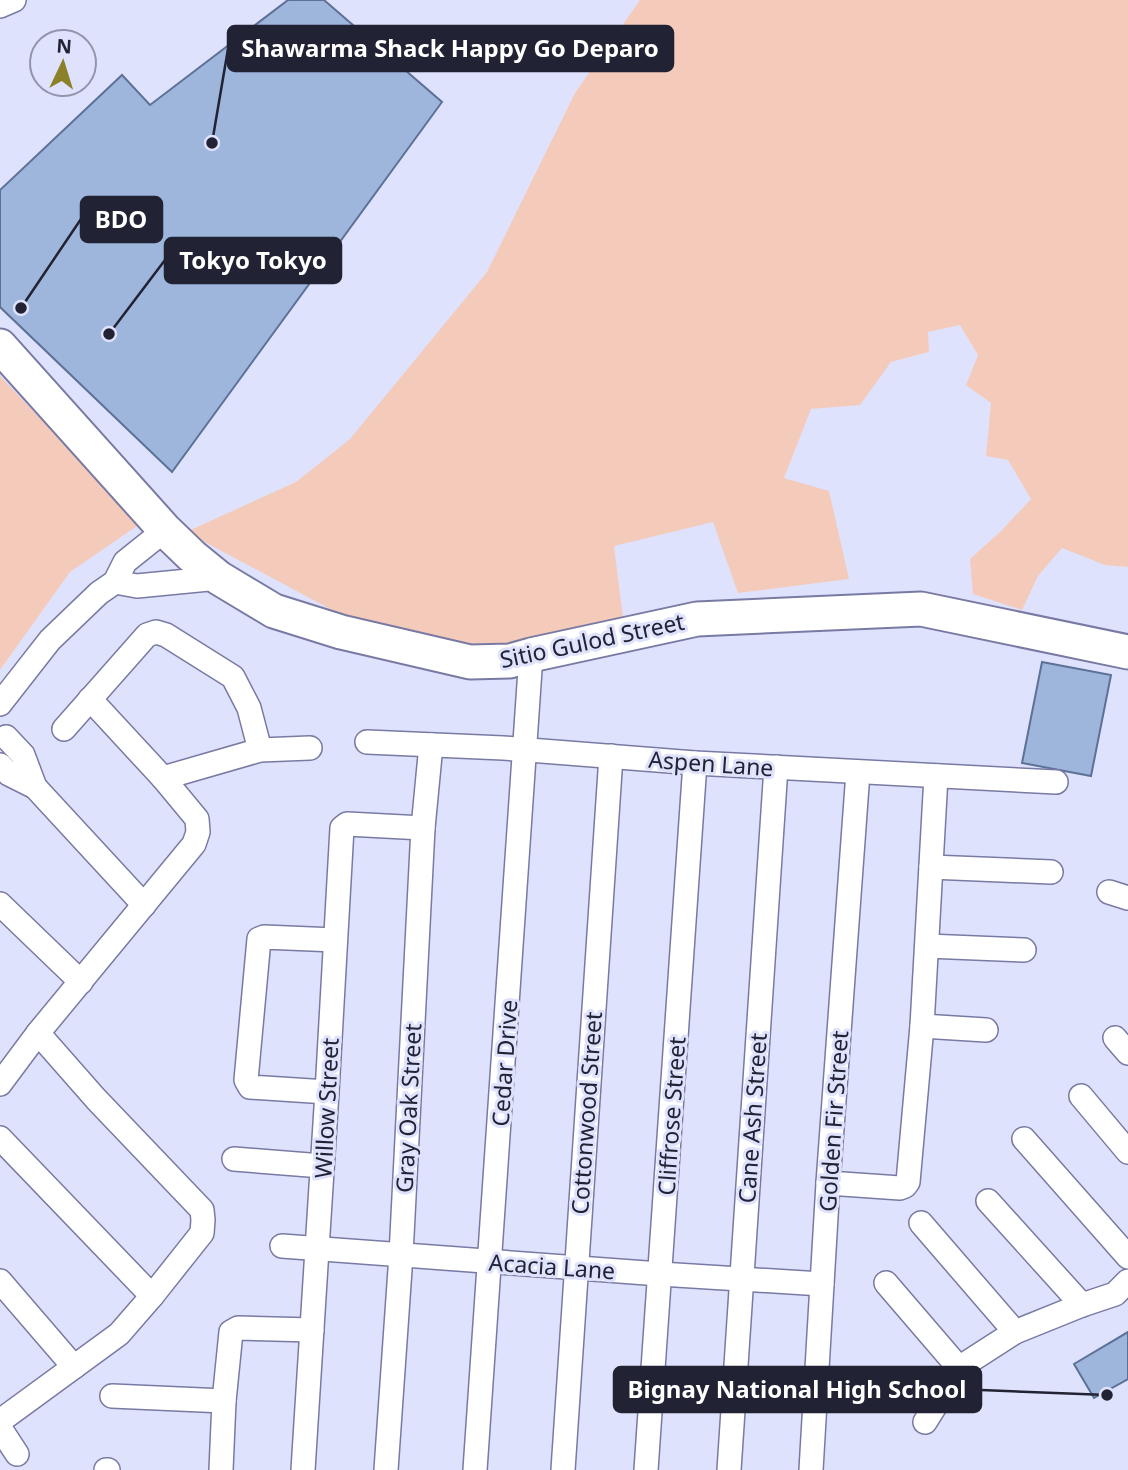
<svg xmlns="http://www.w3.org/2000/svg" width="1128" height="1470" viewBox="0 0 1128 1470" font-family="'Noto Sans',sans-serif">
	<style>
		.green { fill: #f4cbbb }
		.building { fill: #9eb5dc; stroke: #5d7196; stroke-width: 2 }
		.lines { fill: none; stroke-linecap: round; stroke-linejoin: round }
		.street-casing { stroke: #787aa3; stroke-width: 26 }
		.secondary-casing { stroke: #787aa3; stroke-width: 37 }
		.street { stroke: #fff; stroke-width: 23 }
		.secondary { stroke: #fff; stroke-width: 33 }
		.labels { text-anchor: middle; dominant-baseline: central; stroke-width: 6; stroke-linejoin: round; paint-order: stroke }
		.street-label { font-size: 23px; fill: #212233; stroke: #dfe2fd }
		.leader { fill: none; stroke: #212233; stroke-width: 2.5 }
		.callout-dot { fill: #212233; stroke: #dfe2fd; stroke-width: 2.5 }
		.callout { fill: #212233; stroke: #212233; stroke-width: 2.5 }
		.callout-label { font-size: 24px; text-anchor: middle; font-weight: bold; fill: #fff }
	</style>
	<rect width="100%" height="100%" fill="#dfe2fd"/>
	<g class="green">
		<polygon points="640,0 1128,0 1128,567 1105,565 1062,548 1038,576 1022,610 973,594 970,559 1001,531 1031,499 1008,460 986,456 991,403 966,385 978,355 960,325 928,332 929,352 891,362 860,405 811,409 784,478 829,491 849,579 738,593 713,522 614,546 623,617 474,653 345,617 186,532 296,482 350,439 487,272 575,93"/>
		<polygon points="0,376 140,524 70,572 0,670"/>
	</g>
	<g class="building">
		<polygon points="288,0 324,0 442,102 172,472 0,307 0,190 122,75 150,105"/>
		<polygon points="1042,662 1111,675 1091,776 1022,763"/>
		<polygon points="1128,1332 1128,1379 1094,1398 1074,1364"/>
	</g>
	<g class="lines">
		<g class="street-casing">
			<g id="street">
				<polyline points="0,6 14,0"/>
				<polyline points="115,582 137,586 219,578"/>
				<polyline points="0,704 50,640 99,593 115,582 125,562 165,530"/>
				<polyline points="64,729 147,635 156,632 166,635 233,677 249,708 260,750"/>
				<polyline points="367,742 503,748 695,763 1056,782"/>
				<polyline points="0,765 9,774 35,787 23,755 6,737"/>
				<polyline points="163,778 260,750 310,748"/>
				<polyline points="35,787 144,905"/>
				<polyline points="931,867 1051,872"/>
				<polyline points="1109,892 1128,898"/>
				<polyline points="0,904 81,982"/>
				<polyline points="927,946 1024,950"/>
				<polyline points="922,1026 986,1030"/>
				<polyline points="1115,1038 1128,1053"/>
				<polyline points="0,1084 38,1033 194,844 198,832 197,819 163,778 90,699"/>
				<polyline points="327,1092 250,1087 246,1080 259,939 264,937 335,940"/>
				<polyline points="1081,1096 1128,1152"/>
				<polyline points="0,1138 152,1296"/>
				<polyline points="1024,1139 1128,1257"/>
				<polyline points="234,1159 322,1166"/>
				<polyline points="828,1183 900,1188 905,1186 908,1182 922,1026 936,776"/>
				<polyline points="988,1201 1082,1305"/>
				<polyline points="921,1223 1015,1332"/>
				<polyline points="282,1246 660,1274 822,1284"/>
				<polyline points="0,1281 74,1367"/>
				<polyline points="886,1283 959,1368"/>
				<polyline points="112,1396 224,1401"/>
				<polyline points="0,1421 119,1334 152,1296 202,1233 203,1220 202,1210 96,1099 38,1033"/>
				<polyline points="925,1422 959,1368 1015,1332 1082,1305 1115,1294 1128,1281"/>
				<polyline points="0,1428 17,1454"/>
				<polyline points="106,1470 108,1470"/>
				<polyline points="221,1470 224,1401 231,1332 238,1328 312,1330"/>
				<polyline points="303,1470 327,1092 342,828 347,824 423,828"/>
				<polyline points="386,1470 401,1255 423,828 431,745"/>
				<polyline points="475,1470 531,655"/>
				<polyline points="563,1470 611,756"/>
				<polyline points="646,1470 695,763"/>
				<polyline points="729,1470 776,767"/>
				<polyline points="811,1470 828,1183 858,772"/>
			</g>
		</g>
		<g class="secondary-casing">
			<polyline id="secondary" points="0,346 165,530 192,556 219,578 274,611 341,632 470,662 510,661 531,655 697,619 921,609 1128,652"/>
		</g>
		<use href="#street" class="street"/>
		<use href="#secondary" class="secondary"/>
	</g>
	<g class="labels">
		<g class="street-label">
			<text transform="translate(592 640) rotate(-12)">Sitio Gulod Street</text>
			<text transform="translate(711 763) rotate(4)">Aspen Lane</text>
			<text transform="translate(504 1063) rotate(-86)">Cedar Drive</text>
			<text transform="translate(326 1108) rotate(-87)">Willow Street</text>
			<text transform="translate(408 1108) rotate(-87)">Gray Oak Street</text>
			<text transform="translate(586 1113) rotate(-86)">Cottonwood Street</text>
			<text transform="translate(671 1116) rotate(-86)">Cliffrose Street</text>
			<text transform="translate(752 1118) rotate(-86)">Cane Ash Street</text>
			<text transform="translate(833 1121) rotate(-86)">Golden Fir Street</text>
			<text transform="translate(552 1266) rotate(4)">Acacia Lane</text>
		</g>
	</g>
	<path class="leader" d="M212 143L228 49M21 308L81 219M109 334L165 260M1107 1395L981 1390"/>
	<g class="callout-dot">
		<circle cx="212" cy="143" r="7"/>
		<circle cx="21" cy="308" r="7"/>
		<circle cx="109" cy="334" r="7"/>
		<circle cx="1107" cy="1395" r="7"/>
	</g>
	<g class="callout">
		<rect x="228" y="26" width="445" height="45" rx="7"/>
		<rect x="81" y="197" width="81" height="45" rx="7"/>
		<rect x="165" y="238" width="176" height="45" rx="7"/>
		<rect x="614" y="1367" width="367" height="45" rx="7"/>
	</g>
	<g class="callout-label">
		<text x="450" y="57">Shawarma Shack Happy Go Deparo</text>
		<text x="121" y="228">BDO</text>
		<text x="253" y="269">Tokyo Tokyo</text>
		<text x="797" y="1398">Bignay National High School</text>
	</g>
	<g transform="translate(63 63) rotate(4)"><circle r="33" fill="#dfe2fd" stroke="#9395ac" stroke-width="2"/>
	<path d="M0-5L12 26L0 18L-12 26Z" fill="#8c8028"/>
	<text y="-10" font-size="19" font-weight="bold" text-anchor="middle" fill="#212233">N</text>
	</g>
</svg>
